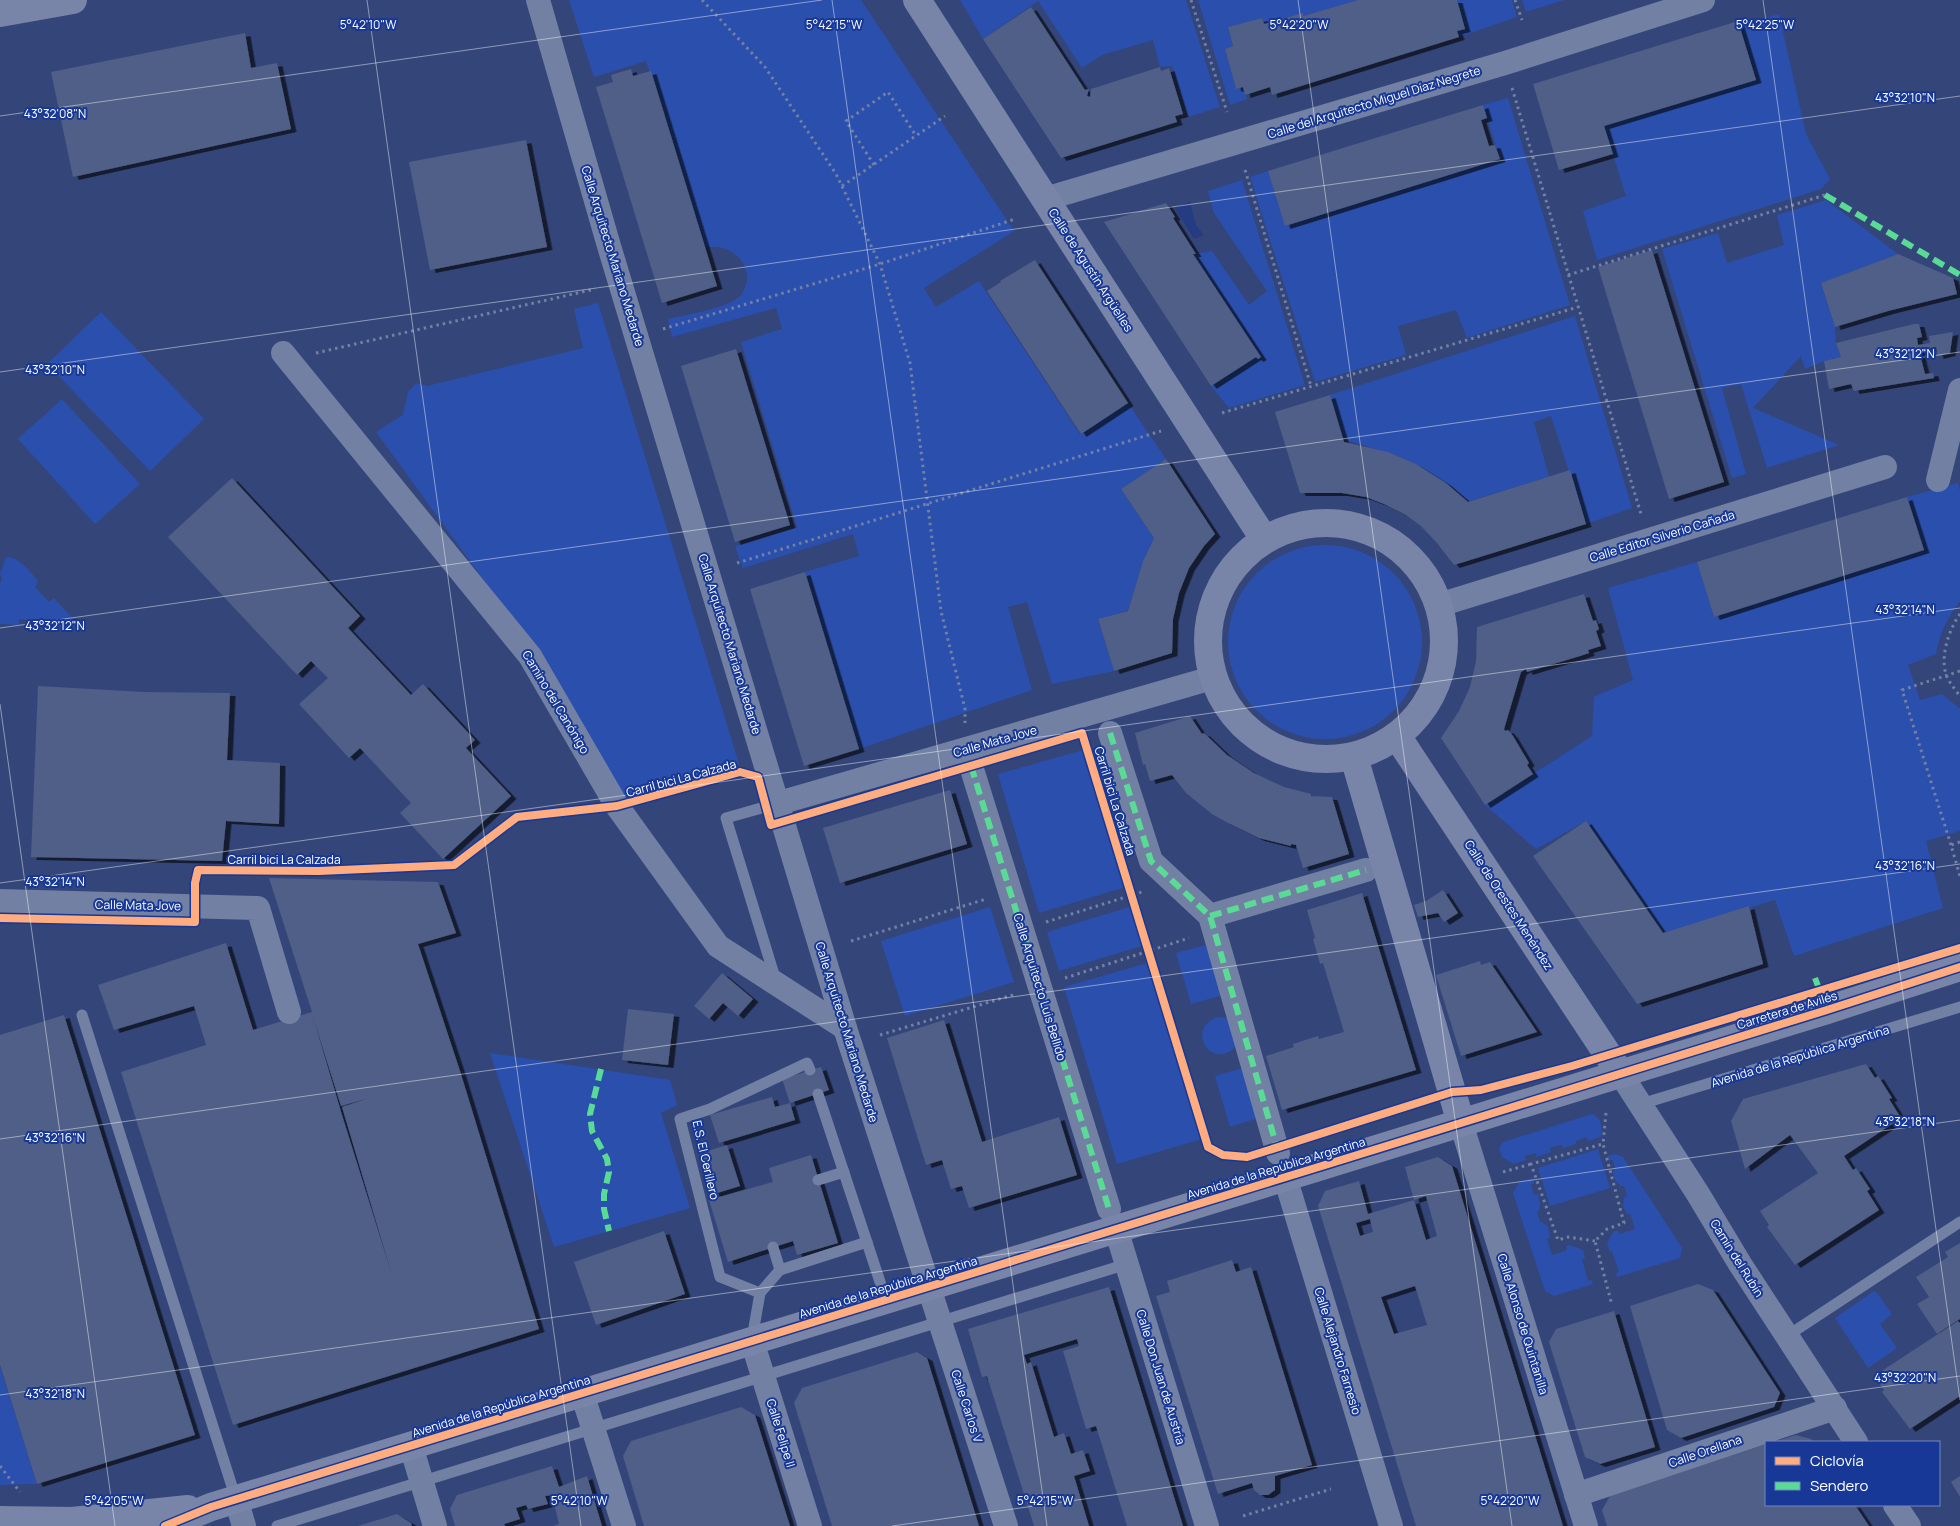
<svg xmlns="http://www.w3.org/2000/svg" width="1960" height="1526" viewBox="0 0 1960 1526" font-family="Manrope,sans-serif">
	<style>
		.green { fill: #2b4fad }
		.water { fill: #253c82 }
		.building { fill: #4f5e87; fill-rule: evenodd; filter: url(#shadow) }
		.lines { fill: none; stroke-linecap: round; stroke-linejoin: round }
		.path { stroke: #7280a4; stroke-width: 3; stroke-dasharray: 2.5 4; stroke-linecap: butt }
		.lane { stroke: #7280a4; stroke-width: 11 }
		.street { stroke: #7280a4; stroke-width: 24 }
		.secondary { stroke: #7885a8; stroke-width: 28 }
		.quiet { stroke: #5adb95; stroke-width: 6; stroke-dasharray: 12 6; stroke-linecap: butt }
		.cycleway-casing { stroke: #173896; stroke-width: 11 }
		.cycleway { stroke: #ffac80; stroke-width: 8 }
		.ticks { fill: none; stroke: #fff; stroke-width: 1; stroke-opacity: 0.45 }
		.labels { text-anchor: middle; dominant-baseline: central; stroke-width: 4; stroke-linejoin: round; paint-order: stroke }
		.street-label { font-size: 12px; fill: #fff; stroke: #173896 }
		.ticks-label { font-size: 12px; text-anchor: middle; fill: #fff; stroke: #173896; stroke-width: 4; stroke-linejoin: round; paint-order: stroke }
	</style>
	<defs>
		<filter id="shadow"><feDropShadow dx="5.5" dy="3" stdDeviation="0" flood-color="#0009"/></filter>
	</defs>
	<rect width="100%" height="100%" fill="#344679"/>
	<g class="green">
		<path d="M569,0h292l153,231 -90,57 12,19 43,-26 101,153 48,-31 38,56 -45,30 33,49 -11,23 -15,49 -30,10 16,51 -62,13 -25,-82 -19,5 24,83 -173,59 -54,-177 54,-16 -6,-22 -110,34 -8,-22 62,-19 -56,-185 41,-13 -6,-21 -104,29 -4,-18c17,-4 62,-11 73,-24 19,-25 -10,-55 -36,-47l-59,-187 -52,16z"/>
		<polygon points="960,0 1186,0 1220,107 1188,117 1172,66 1160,67 1153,40 1102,55 1082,68 1038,1 983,39"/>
		<polygon points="1198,0 1358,0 1303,16 1302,13 1264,24 1262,18 1228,27 1233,46 1225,49 1236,89 1243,87 1247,99 1230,105"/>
		<polygon points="1457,0 1512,0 1517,17 1459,37 1457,31 1465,28"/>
		<polygon points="1522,0 1564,0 1526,12"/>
		<polygon points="1779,14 1806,134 1830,179 1821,189 1597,260 1583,211 1626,196 1604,126 1756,80 1740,26"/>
		<polygon points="1508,98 1570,305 1467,338 1456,310 1398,326 1406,355 1315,382 1250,177 1268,171 1286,226 1500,159 1483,105"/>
		<polygon points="1242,180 1305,385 1229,408 1211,386 1259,354 1193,254 1212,251 1249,305 1267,291 1214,213 1208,191"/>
		<polygon points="1826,200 1898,254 1821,283 1835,327 1836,343 1841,357 1824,361 1805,369 1801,356 1753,408 1839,445 1767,468 1741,384 1722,388 1746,474 1732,478 1662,249 1718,233 1727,263 1784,245 1777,215"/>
		<polygon points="598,303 739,764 618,797 539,656 376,432 403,415 408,392 416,383 427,386 583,348 574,309"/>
		<polygon points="101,312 204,419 150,471 47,364"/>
		<polygon points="1575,316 1632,508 1586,524 1551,416 1534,422 1549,477 1469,501 1433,474 1398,456 1343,439 1330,395"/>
		<polygon points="62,399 140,484 95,524 18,439"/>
		<path d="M1958,483l2,8v110c-12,16 -21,33 -24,53l-28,11 12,35 22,-6 18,15v122l-34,10 17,67 -149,48 -19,-56 -112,33 -77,-112 -50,28 -51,-44 107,-69 2,-39 39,-17 -25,-92 89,-26 17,55 210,-67 -17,-53z"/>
		<circle cx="1325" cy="642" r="97"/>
		<path d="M6,557c14,0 23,14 32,24l-3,6 14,15 5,-4 22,24 -2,5 -36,-2v-4l-19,-2v6l-19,-1v-40l2,-5 -2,-5z"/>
		<polygon points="1087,749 1129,886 1039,913 998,774"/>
		<polygon points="1136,905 1148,944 1059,971 1047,932"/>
		<polygon points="990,907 1014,982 905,1016 881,941"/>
		<polygon points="1209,944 1223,995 1191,1004 1176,953"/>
		<polygon points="1151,962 1205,1138 1117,1164 1064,987"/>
		<path d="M1217,1017l12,1 8,27c-24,28 -53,-15 -20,-28z"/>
		<polygon points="490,1053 670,1080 677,1105 661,1113 690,1208 554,1247"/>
		<polygon points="1246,1067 1261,1117 1230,1127 1215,1076"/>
		<path d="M1592,1114c10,4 10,13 9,23l-13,4 -2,-4 -10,4v3l-13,4 -2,-3 -11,3 1,4 -14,5 -2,-4 -10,3 1,4 -13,4 -11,-7 -3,-9 4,-6z"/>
		<polygon points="1598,1149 1610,1188 1550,1206 1538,1168"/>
		<polygon points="1615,1154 1623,1157 1682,1248 1680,1258 1617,1277 1616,1273 1619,1272 1612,1251 1610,1252 1607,1243 1614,1231 1618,1231 1619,1234 1635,1229 1630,1214 1627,1214 1623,1206 1624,1198 1627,1195 1624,1186 1621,1186 1616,1182 1612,1171 1615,1170 1613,1160 1609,1160 1607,1156"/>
		<polygon points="1533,1178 1534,1183 1531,1185 1534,1195 1538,1194 1540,1204 1539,1211 1537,1212 1540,1222 1542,1222 1548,1227 1550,1238 1547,1239 1552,1255 1567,1250 1566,1246 1570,1245 1583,1250 1585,1258 1582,1259 1588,1281 1592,1280 1593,1284 1554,1296 1545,1291 1513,1193 1519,1182"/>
		<polygon points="1874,1291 1877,1293 1892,1314 1880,1324 1897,1348 1868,1368 1835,1318"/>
		<polygon points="0,1367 37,1484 0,1485"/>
	</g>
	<polygon class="water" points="1190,202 1196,225 1204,235 1194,239 1174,207"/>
	<g class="building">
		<polygon points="1358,0 1457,0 1465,29 1457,31 1459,37 1272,95 1270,87 1245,95 1243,87 1236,89 1225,49 1233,46 1228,27 1262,18 1264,24 1303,13 1303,16"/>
		<polygon points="1031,7 1085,90 1089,89 1087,96 1090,97 1091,89 1160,67 1161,71 1169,68 1183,114 1175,116 1177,122 1061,158 983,39"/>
		<polygon points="1738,21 1756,80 1604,126 1613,154 1559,170 1533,84"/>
		<polygon points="245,33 251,68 277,63 291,129 73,177 51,72"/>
		<polygon points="631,69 633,76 651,71 717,286 662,303 596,87 613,82 611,75"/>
		<polygon points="1483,105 1487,118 1481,120 1489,146 1495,145 1500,159 1285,226 1268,171"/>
		<polygon points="526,140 547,247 430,270 409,162"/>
		<polygon points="1166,203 1175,217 1173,218 1196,254 1193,254 1261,357 1258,359 1256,357 1211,386 1104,222"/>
		<polygon points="1652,250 1724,482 1669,499 1598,267"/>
		<polygon points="1898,254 1953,278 1957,294 1888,311 1835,327 1821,283"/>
		<polygon points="1035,260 1128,403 1081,434 987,291 1001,282 1000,281"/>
		<polygon points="1914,324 1919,324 1922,337 1917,338 1918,345 1930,343 1929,336 1953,332 1950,353 1938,356 1936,347 1919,351 1925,374 1933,373 1934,378 1854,391 1851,384 1829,389 1824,361 1841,357 1836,343"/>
		<polygon points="736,349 790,525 735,542 681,366"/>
		<polygon points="1330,395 1344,442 1388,452 1416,464 1446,483 1468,502 1570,470 1586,524 1454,565 1437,543 1421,526 1406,515 1384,504 1366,497 1342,493 1300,493 1275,412"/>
		<polygon points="1166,459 1215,534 1204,546 1189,568 1179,593 1173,619 1172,653 1114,671 1098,619 1128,611 1143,561 1154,538 1121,489"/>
		<polygon points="232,478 360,616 348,628 411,695 423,684 475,740 466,748 511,796 443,859 400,813 411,803 360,748 349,758 299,704 328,678 311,661 297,675 168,537"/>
		<polygon points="1907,497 1924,550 1714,617 1697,562"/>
		<polygon points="805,572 859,749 804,766 750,589"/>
		<polygon points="1584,594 1593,621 1596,620 1599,629 1596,631 1601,646 1588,650 1589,653 1580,656 1527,672 1526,669 1521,672 1504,729 1505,731 1508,730 1513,736 1529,763 1527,765 1533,774 1485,805 1441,738 1459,711 1470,687 1476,661 1477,627"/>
		<polygon points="38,686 144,692 230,693 227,760 280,763 279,824 226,821 222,861 31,857"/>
		<polygon points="1190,716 1202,734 1204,733 1227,755 1254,773 1284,787 1311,794 1311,796 1332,797 1349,854 1303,868 1296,845 1291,844 1291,846 1259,838 1226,822 1212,814 1186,793 1172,775 1150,781 1145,764 1143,765 1135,733"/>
		<polygon points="950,790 967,844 840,883 823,828"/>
		<polygon points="1586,821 1663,933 1749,906 1763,964 1637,1004 1533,856"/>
		<path d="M269,878l169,4 18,51 -38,11 42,127 79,258 -306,96 -112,-353 85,-27 -12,-39 -80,24 -16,-45 128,-42 27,87 59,-18zM313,1017l28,89 25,-7 -24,8 50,168 -50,-160z"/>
		<polygon points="1443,890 1458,913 1444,922 1438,913 1418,917 1414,905 1426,901"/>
		<polygon points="1362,893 1416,1070 1282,1110 1266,1056 1294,1047 1293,1044 1318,1036 1319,1039 1344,1032 1323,963 1320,964 1313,939 1315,938 1307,910"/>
		<polygon points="1480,961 1481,965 1490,962 1537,1032 1461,1056 1436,975"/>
		<polygon points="722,973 753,999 738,1016 723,1003 709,1019 694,1006"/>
		<polygon points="628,1009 674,1014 668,1065 622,1060"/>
		<polygon points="64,1015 195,1435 37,1484 0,1365 0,1035"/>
		<polygon points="944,1020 982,1142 1059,1117 1077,1175 969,1208 962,1186 951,1189 942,1160 926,1165 887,1038"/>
		<polygon points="1866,1064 1875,1078 1878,1076 1892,1098 1889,1099 1901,1118 1844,1156 1853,1170 1856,1168 1870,1189 1867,1191 1879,1210 1795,1265 1767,1227 1769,1225 1760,1211 1818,1173 1790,1135 1745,1169 1731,1121 1743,1099"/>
		<polygon points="821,1067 829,1090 790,1103 795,1120 719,1143 710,1115 772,1097 775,1107 790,1103 782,1079"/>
		<polygon points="727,1145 740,1186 714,1194 701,1153"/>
		<polygon points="811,1155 838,1243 797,1255 793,1241 728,1262 709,1200 773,1182 769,1168"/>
		<path d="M1438,1157l14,9 111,360h-147l-98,-320 7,-15 34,-10 9,33 46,-14 12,40 11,-4 -11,-40 -12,4 -9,-33zM1370,1219l3,13 -13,4 -4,-13zM1415,1286l12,39 -33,9 -13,-37z"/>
		<polygon points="664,1231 685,1294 596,1325 574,1262"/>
		<polygon points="1960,1243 1960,1319 1937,1334 1917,1304 1929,1297 1916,1277 1948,1257 1945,1252"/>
		<polygon points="1232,1260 1236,1272 1251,1267 1312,1465 1275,1476 1275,1490 1268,1495 1260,1495 1254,1490 1252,1483 1218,1494 1156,1296 1170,1292 1167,1281"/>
		<polygon points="1698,1284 1713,1290 1780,1393 1774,1407 1681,1438 1667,1430 1630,1306"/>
		<polygon points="1109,1287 1183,1526 1127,1526 1096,1426 1086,1429 1063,1351 1079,1346 1077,1339 1024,1355 1027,1364 1031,1362 1054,1437 1064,1433 1071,1454 1083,1450 1090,1471 1074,1476 1089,1526 1034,1526 987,1376 982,1377 968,1329"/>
		<polygon points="1614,1311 1655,1447 1600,1464 1585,1457 1549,1342 1556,1329"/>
		<polygon points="1958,1321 1960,1323 1960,1396 1910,1429 1882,1392 1884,1390 1874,1376"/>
		<polygon points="917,1352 927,1358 979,1526 832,1526 794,1403 802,1388"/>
		<polygon points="741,1407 755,1415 790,1526 644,1526 623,1456 631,1441"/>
		<polygon points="1796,1435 1811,1439 1813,1442 1773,1442"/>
		<polygon points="1766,1444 1766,1505 1855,1505 1869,1526 1607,1526 1602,1510 1610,1496"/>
		<polygon points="552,1466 559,1487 587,1476 602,1526 553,1526 559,1524 552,1495 545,1496 548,1504 528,1509 526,1505 516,1508 520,1519 504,1524 505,1526 455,1526 450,1509 457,1495"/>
		<polygon points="1960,1476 1960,1497 1951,1482"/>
		<polygon points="397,1514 411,1523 412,1526 358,1526"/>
	</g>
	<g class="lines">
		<g class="path">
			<polyline points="702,0 765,67 836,174 880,264 910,363 941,611 965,709 965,723"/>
			<polyline points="1191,0 1227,112"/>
			<polyline points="1515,0 1522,20"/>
			<polyline points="1512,88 1641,514"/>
			<polyline points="874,165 846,121 888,92 916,136"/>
			<polyline points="1245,170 1311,386"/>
			<polyline points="842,186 945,116"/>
			<polyline points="1568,275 1825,195"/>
			<polyline points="663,329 880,264 1015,219"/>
			<polyline points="316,353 595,289"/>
			<polyline points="1222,413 1578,307"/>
			<polyline points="737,563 1161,431"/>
			<path d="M1960,614c-11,15 -21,44 -13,63 3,6 9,14 13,19"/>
			<polyline points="1960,842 1951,845 1960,876"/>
			<polyline points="1951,845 1902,690 1960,671"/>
			<polyline points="1046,922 1145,891"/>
			<polyline points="851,941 986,899"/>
			<polyline points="1065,978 1189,938"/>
			<polyline points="880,1035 1016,994"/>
			<polyline points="1606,1113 1603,1144 1624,1223 1607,1229 1595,1241 1612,1305"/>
			<polyline points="1503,1172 1531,1164"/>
			<polyline points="1595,1241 1568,1237 1558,1240 1531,1164 1603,1144"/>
			<polyline points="0,1466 20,1492"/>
			<polyline points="1243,1516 1331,1489"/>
		</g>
		<g class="lane">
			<polyline points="776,981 726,818 779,803"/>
			<polyline points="82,1015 236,1499"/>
			<polyline points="818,1094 886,1300"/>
			<polyline points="1641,1104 1960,1007"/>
			<polyline points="818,1180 844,1172"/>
			<polyline points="773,1247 780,1270"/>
			<polyline points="760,1293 720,1277 680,1119 710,1109 807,1063 810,1070"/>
			<polyline points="1787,1336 1960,1222"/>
			<polyline points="752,1339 760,1293 780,1270 867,1242"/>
			<polyline points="277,1526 1127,1264"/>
		</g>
		<g class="street">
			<polyline points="538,0 609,246 845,1028 1006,1526"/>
			<polyline points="1045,199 1505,63 1703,0"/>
			<polyline points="283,353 530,656 617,806 718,946 845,1028"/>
			<polyline points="1938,480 1960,390"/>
			<polyline points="1439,605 1885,467"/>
			<polyline points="1110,733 1151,861 1210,916 1278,1153"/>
			<polyline points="971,766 1109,1209"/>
			<polyline points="779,803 1212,678"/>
			<polyline points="0,901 258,908 289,1012"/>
			<polyline points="1210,916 1366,870"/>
			<polyline points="1620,1073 1698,1194 1740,1264 1856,1442"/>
			<polyline points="1461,1123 1586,1526"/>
			<polyline points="1285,1177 1391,1526"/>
			<polyline points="1116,1229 1207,1526"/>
			<polyline points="752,1341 810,1526"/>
			<polyline points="582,1393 624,1526"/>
			<polyline points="411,1446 435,1526"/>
			<polyline points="1576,1495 1835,1408"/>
			<polyline points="236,1499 244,1526"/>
			<polyline points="1895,1505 1909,1526"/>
		</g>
		<g class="secondary">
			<polyline points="917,0 1264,539"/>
			<polyline points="0,13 73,0"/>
			<circle cx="1326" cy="641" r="118"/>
			<polyline points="1397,736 1620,1073"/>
			<polyline points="1354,757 1461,1123"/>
			<polyline points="0,1520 72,1521 188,1509"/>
			<polyline points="165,1526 211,1507 1312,1169 1827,1010 1960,967"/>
		</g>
		<g class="quiet">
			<polyline points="1825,195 1960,275"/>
			<polyline points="1110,733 1151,861 1210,916 1278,1151"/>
			<polyline points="971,766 1109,1209"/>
			<polyline points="1210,916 1366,870"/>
			<polyline points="1815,978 1827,1010"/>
			<polyline points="601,1069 590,1114 592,1131 607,1159 609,1172 604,1194 604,1209 609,1231"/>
		</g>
		<g class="cycleway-casing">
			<g id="cycleway">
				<polyline points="0,918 195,922 195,883 198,870 319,871 454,865 517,817 617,806 740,772 758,777 771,825 1082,733 1208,1147 1223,1155 1247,1157 1452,1092 1481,1090 1572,1066 1960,948"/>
				<polyline points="165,1526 211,1507 1312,1169 1827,1010 1960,967"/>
			</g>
		</g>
		<use href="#cycleway" class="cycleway"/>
	</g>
	<path class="ticks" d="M367,0l214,1526M832,0l215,1526M1298,0l214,1526M1763,0l197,1400M0,116l822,-116M0,372l1960,-276M0,628l1960,-276M0,704l115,822M0,883l1960,-275M0,1139l1960,-275M0,1395l1960,-275M892,1526l1068,-150"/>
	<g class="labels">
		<g class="street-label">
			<text transform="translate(1374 102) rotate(-17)">Calle del Arquitecto Miguel Díaz Negrete</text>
			<text transform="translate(613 256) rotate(73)">Calle Arquitecto Mariano Medarde</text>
			<text transform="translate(1091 270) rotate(57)">Calle de Agustín Argüelles</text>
			<text transform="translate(1662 536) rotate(-17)">Calle Editor Silverio Cañada</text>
			<text transform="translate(730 644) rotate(73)">Calle Arquitecto Mariano Medarde</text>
			<text transform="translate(556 702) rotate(59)">Camino del Canónigo</text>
			<text transform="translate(995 741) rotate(-16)">Calle Mata Jove</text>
			<text transform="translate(681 778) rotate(-15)">Carril bici La Calzada</text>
			<text transform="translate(1115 801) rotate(73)">Carril bici La Calzada</text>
			<text x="284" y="859">Carril bici La Calzada</text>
			<text transform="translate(138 905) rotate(1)">Calle Mata Jove</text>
			<text transform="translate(1509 905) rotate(57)">Calle de Orestes Menéndez</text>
			<text transform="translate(1040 987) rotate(73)">Calle Arquitecto Luis Bellido</text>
			<text transform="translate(1787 1010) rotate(-17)">Carretera de Avilés</text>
			<text transform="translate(847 1032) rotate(73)">Calle Arquitecto Mariano Medarde</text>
			<text transform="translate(1800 1056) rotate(-17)">Avenida de la República Argentina</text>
			<text transform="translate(706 1160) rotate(77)">E.S. El Cerillero</text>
			<text transform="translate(1276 1168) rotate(-17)">Avenida de la República Argentina</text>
			<text transform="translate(1737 1258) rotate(58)">Camín del Rubín</text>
			<text transform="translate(888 1287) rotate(-17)">Avenida de la República Argentina</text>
			<text transform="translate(1523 1324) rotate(73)">Calle Alonso de Quintanilla</text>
			<text transform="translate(1338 1351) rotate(73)">Calle Alejandro Farnesio</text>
			<text transform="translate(1161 1377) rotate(73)">Calle Don Juan de Austria</text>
			<text transform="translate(501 1406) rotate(-17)">Avenida de la República Argentina</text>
			<text transform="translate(967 1406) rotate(72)">Calle Carlos V</text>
			<text transform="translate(781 1433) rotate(73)">Calle Felipe II</text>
			<text transform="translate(1705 1451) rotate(-19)">Calle Orellana</text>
		</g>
	</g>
	<g class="ticks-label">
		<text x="368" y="29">5°42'10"W</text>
		<text x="834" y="29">5°42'15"W</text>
		<text x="1299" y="29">5°42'20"W</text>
		<text x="1765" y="29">5°42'25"W</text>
		<text x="1905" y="102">43°32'10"N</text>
		<text x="55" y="118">43°32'08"N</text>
		<text x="1905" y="358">43°32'12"N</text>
		<text x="55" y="374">43°32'10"N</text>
		<text x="1905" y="614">43°32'14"N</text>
		<text x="55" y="630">43°32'12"N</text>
		<text x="1905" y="870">43°32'16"N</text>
		<text x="55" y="886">43°32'14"N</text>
		<text x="1905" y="1126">43°32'18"N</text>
		<text x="55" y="1142">43°32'16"N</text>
		<text x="1905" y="1382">43°32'20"N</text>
		<text x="55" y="1398">43°32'18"N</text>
		<text x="114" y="1505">5°42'05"W</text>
		<text x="579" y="1505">5°42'10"W</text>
		<text x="1045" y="1505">5°42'15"W</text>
		<text x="1510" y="1505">5°42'20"W</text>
	</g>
	<rect x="1765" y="1441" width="175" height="65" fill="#173896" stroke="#7488c0"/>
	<rect x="1775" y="1457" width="25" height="8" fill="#ffac80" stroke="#7488c0"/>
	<text x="1810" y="1466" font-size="15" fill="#ffffff">Ciclovía</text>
	<rect x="1775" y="1482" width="25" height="8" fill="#5adb95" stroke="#7488c0"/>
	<text x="1810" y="1491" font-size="15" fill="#ffffff">Sendero</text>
</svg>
